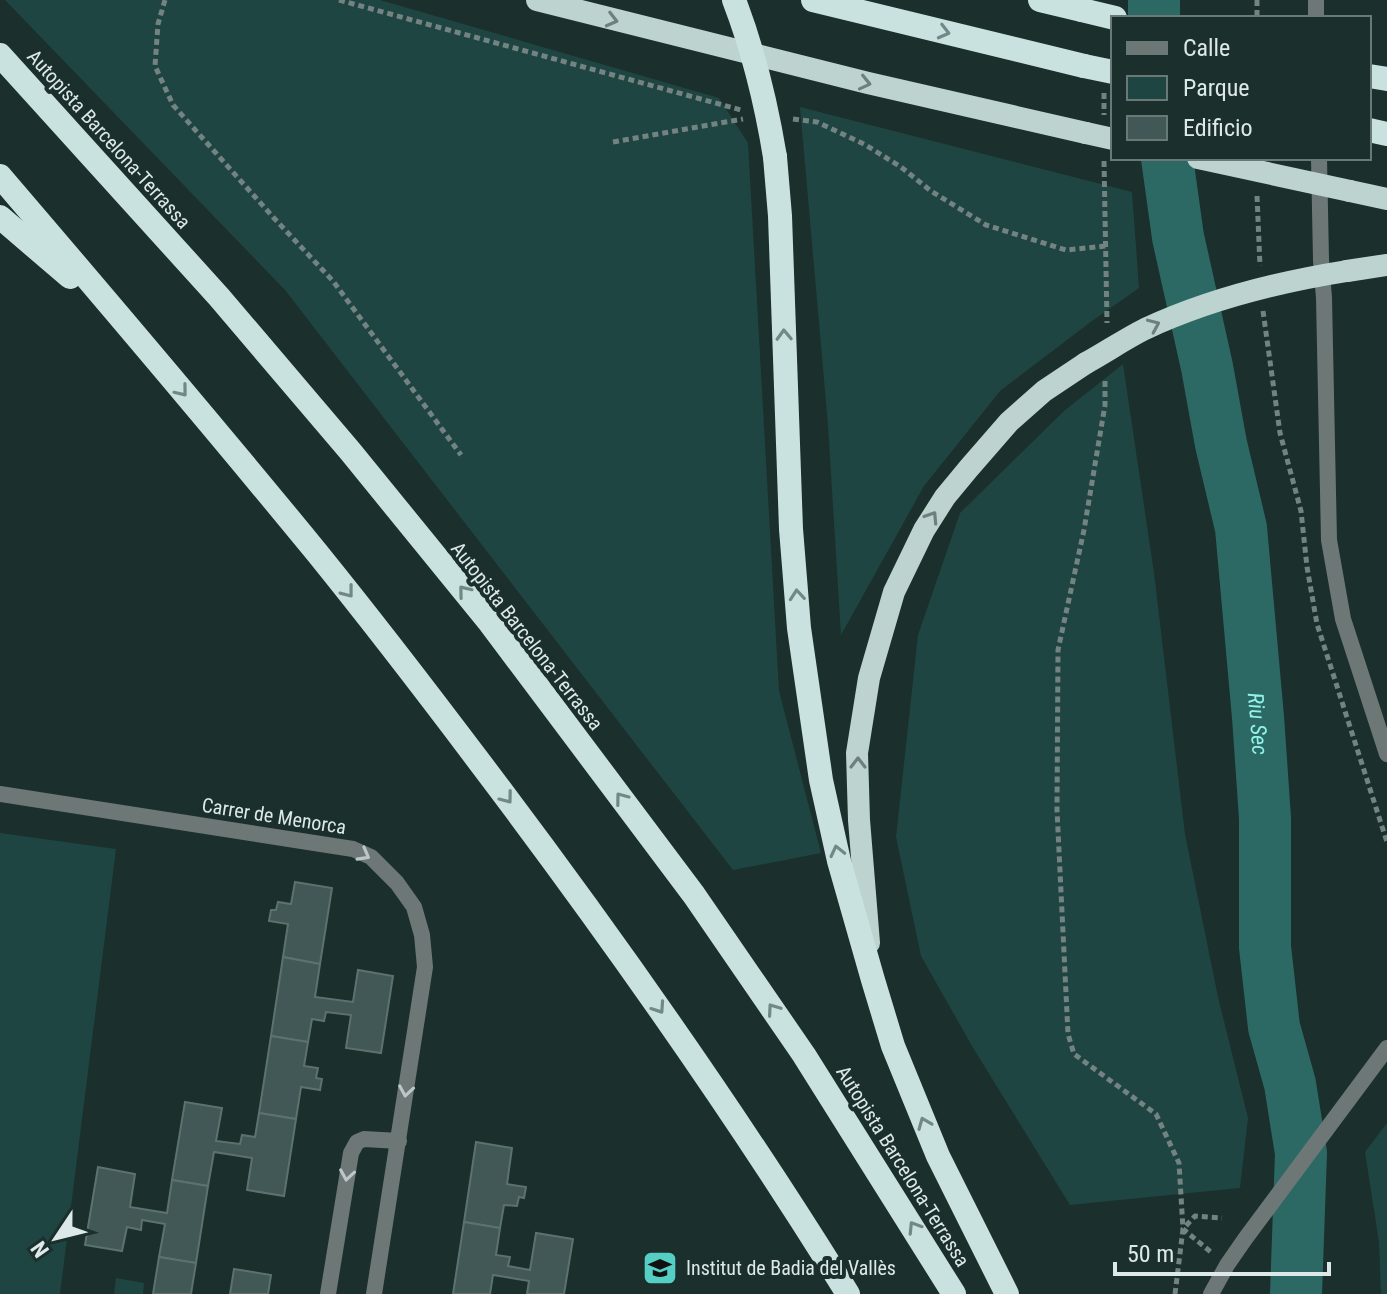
<svg xmlns="http://www.w3.org/2000/svg" width="1387" height="1294" viewBox="0 0 1387 1294" font-family="'Roboto Condensed',sans-serif">
	<style>
		.green { fill: #1f4542 }
		.lines { fill: none; stroke-linecap: round; stroke-linejoin: round }
		.river { stroke: #2d6964; stroke-width: 52 }
		.building { fill: #425856; stroke: #5b726f; stroke-width: 2 }
		.path { stroke: #738382; stroke-width: 5; stroke-dasharray: 6 4; stroke-linecap: butt }
		.minor { stroke: #6d7776; stroke-width: 16 }
		.tertiary { stroke: #6d7776; stroke-width: 16 }
		.trunk { stroke: #bcd3d0; stroke-width: 22 }
		.motorway { stroke: #c9e2df; stroke-width: 24 }
		.trunk-bridge { stroke: #bcd3d0; stroke-width: 22 }
		.motorway-bridge { stroke: #c9e2df; stroke-width: 24 }
		.oneway { stroke: #6c817e }
		.oneway2 { stroke: #728886 }
		.oneway3 { stroke: #bbc7c6 }
		.labels { text-anchor: middle; dominant-baseline: central; stroke-width: 8; stroke-linejoin: round; paint-order: stroke }
		.street-label { font-size: 20px; fill: #dde9e8; stroke: #1b2f2d }
		.poi-label { font-size: 20px; fill: #dde9e8; stroke: #1b2f2d; text-anchor: start }
		.water-label { font-size: 22px; font-style: italic; fill: #92f2ea; stroke: #1b2f2d }
	</style>
	<rect width="100%" height="100%" fill="#1b2f2d"/>
	<g class="green">
		<polygon points="5,0 380,0 719,98 748,143 779,691 821,853 733,870 285,290"/>
		<polygon points="800,107 1132,192 1139,288 1092,321 1000,391 924,486 841,635 828,425"/>
		<polygon points="1123,364 1154,573 1185,834 1218,997 1248,1118 1240,1188 1070,1205 972,1046 921,956 896,837 918,635 960,513 1064,411"/>
		<polygon points="0,833 116,849 60,1294 0,1294"/>
		<polygon points="1387,1123 1387,1294 1381,1294 1379,1242 1365,1152"/>
		<polygon points="116,1278 144,1283 143,1294 114,1294"/>
	</g>
	<g class="lines">
		<g class="river">
			<polyline points="1154,18 1154,0"/>
			<path id="s1" d="M1167,158l11,79 29,130 14,77 20,84 17,189 7,101v129l9,80 16,57 11,69 -5,141"/>
		</g>
	</g>
	<g class="building">
		<polygon points="295,882 332,888 320,964 283,957 288,924 269,921 271,910 276,910 278,902 291,904"/>
		<polygon points="283,957 320,964 315,997 353,1002 358,970 393,976 381,1053 346,1048 351,1015 326,1012 324,1021 312,1019 308,1042 271,1036"/>
		<polygon points="271,1036 308,1042 304,1066 318,1068 316,1078 322,1079 320,1090 301,1087 296,1119 259,1113"/>
		<polygon points="185,1102 222,1108 216,1141 240,1144 242,1135 255,1137 259,1113 296,1119 284,1196 247,1190 252,1158 214,1152 208,1186 172,1180"/>
		<polygon points="476,1142 512,1148 507,1184 526,1187 524,1198 519,1197 517,1206 504,1205 500,1228 464,1222"/>
		<polygon points="98,1167 135,1174 130,1207 167,1213 172,1180 208,1186 196,1263 159,1257 165,1224 142,1220 141,1230 127,1227 122,1251 85,1245"/>
		<polygon points="464,1222 500,1228 496,1255 510,1257 508,1266 530,1270 536,1233 573,1239 564,1294 527,1294 529,1281 493,1275 490,1294 453,1294"/>
		<polygon points="159,1257 196,1263 191,1294 153,1294"/>
		<polygon points="234,1269 271,1275 268,1294 230,1294"/>
	</g>
	<g class="lines">
		<g class="path">
			<polyline points="165,0 158,24 155,66 173,105 273,217 333,281 461,455"/>
			<polyline points="339,0 741,110"/>
			<polyline points="1257,0 1257,18"/>
			<polyline points="1104,93 1104,115"/>
			<polyline points="793,119 817,122 864,144 901,167 931,191 986,225 1066,250 1106,246"/>
			<polyline points="613,142 743,119"/>
			<polyline points="1104,161 1107,323"/>
			<polyline points="1257,196 1260,266"/>
			<polyline points="1263,311 1280,433 1301,511 1307,567 1317,624 1387,842"/>
			<polyline points="1105,381 1105,405 1084,530 1058,650 1057,810 1068,1034 1074,1054 1156,1114 1179,1163 1183,1229 1212,1253"/>
			<polyline points="1175,1294 1183,1229 1195,1216 1222,1218"/>
		</g>
		<g class="minor">
			<polyline points="0,794 353,849 371,857 397,883 414,907 422,935 425,967 374,1294"/>
			<polyline points="328,1294 351,1153 357,1142 364,1139 399,1141"/>
		</g>
		<g class="tertiary">
			<polyline points="1316,0 1316,18"/>
			<polyline points="1319,158 1321,260 1324,298 1329,540 1343,619 1387,754"/>
			<polyline points="1211,1294 1227,1265 1245,1239 1387,1048"/>
		</g>
		<g class="trunk">
			<polyline points="537,0 868,83 1086,133"/>
			<polyline points="1350,191 1387,199"/>
			<polyline points="1347,271 1387,265"/>
			<polyline points="869,943 859,820 857,753 869,678 894,592 924,530 945,497 969,468 1009,422 1044,391 1086,363"/>
		</g>
		<g class="motorway">
			<polyline points="813,0 1084,66"/>
			<polyline points="1040,0 1082,10"/>
			<polyline points="0,55 219,297 350,451 490,623 694,895 804,1055 954,1294"/>
			<polyline points="1369,76 1387,79"/>
			<polyline points="1369,130 1387,134"/>
			<polyline points="775,157 780,216 791,529 799,628 821,780 839,861 873,980 893,1046 938,1156 1007,1294"/>
			<path d="M0,176c107,125 214,251 318,378 55,68 108,137 160,206 131,173 256,350 370,534"/>
			<polyline points="0,217 70,277"/>
		</g>
		<g class="trunk-bridge">
			<polyline points="1086,133 1113,139"/>
			<polyline points="1198,158 1350,191"/>
			<path d="M1086,363c20,-11 39,-24 59,-34 64,-30 133,-47 202,-58"/>
		</g>
		<g class="motorway-bridge">
			<path d="M734,0c20,52 32,102 41,157"/>
			<polyline points="1082,10 1115,18"/>
			<polyline points="1084,66 1113,72"/>
		</g>
	</g>
	<defs><path id="oneway-chevron" d="M-2-3.5L2.5 0L-2 3.5" fill="none" stroke-width="1.6" stroke-linecap="round" stroke-linejoin="round" transform="scale(2)"/></defs>
	<g class="oneway">
		<use href="#oneway-chevron" transform="translate(612 20) rotate(14)"/>
		<use href="#oneway-chevron" transform="translate(865 83) rotate(13)"/>
		<use href="#oneway-chevron" transform="translate(1154 325) rotate(-24)"/>
		<use href="#oneway-chevron" transform="translate(932 517) rotate(-57)"/>
		<use href="#oneway-chevron" transform="translate(858 763) rotate(-90)"/>
	</g>
	<g class="oneway2">
		<use href="#oneway-chevron" transform="translate(944 32) rotate(14)"/>
		<use href="#oneway-chevron" transform="translate(784 335) rotate(-92)"/>
		<use href="#oneway-chevron" transform="translate(182 391) rotate(51)"/>
		<use href="#oneway-chevron" transform="translate(464 591) rotate(-129)"/>
		<use href="#oneway-chevron" transform="translate(348 592) rotate(52)"/>
		<use href="#oneway-chevron" transform="translate(797 595) rotate(-95)"/>
		<use href="#oneway-chevron" transform="translate(507 798) rotate(53)"/>
		<use href="#oneway-chevron" transform="translate(621 798) rotate(-127)"/>
		<use href="#oneway-chevron" transform="translate(837 851) rotate(-103)"/>
		<use href="#oneway-chevron" transform="translate(659 1008) rotate(56)"/>
		<use href="#oneway-chevron" transform="translate(773 1009) rotate(-125)"/>
		<use href="#oneway-chevron" transform="translate(924 1123) rotate(-112)"/>
		<use href="#oneway-chevron" transform="translate(914 1227) rotate(-122)"/>
	</g>
	<g class="oneway3">
		<use href="#oneway-chevron" transform="translate(364 855) rotate(29)"/>
		<use href="#oneway-chevron" transform="translate(406 1091) rotate(99)"/>
		<use href="#oneway-chevron" transform="translate(347 1175) rotate(99)"/>
	</g>
	<defs>
		<g id="school-square" transform="scale(1.8)"><rect x="-9" y="-9" width="18" height="18" rx="4" fill="#55cec4" stroke="#1b2f2d"/><path d="M0-5L7-2L0 1L-7-2ZM-4 1L0 2.5L4 1V4Q0 6-4 4Z" fill="#111"/></g>
	</defs>
	<g fill-rule="evenodd">
		<use href="#school-square" x="660" y="1268"/>
	</g>
	<g class="labels">
		<g class="street-label">
			<text transform="translate(109 139) rotate(48)">Autopista Barcelona-Terrassa</text>
			<text transform="translate(527 636) rotate(52)">Autopista Barcelona-Terrassa</text>
			<text transform="translate(274 816) rotate(9)">Carrer de Menorca</text>
			<text transform="translate(903 1166) rotate(58)">Autopista Barcelona-Terrassa</text>
		</g>
		<g class="poi-label">
			<text x="686" y="1268">Institut de Badia del Vallès</text>
		</g>
		<g class="water-label">
			<text stroke="none"><textPath href="#s1" startOffset="574">Riu Sec</textPath></text>
		</g>
	</g>
	<rect x="1111" y="16" width="260" height="144" fill="#1b2f2d" stroke="#697978" stroke-width="2"/>
	<rect x="1127" y="42" width="40" height="12" fill="#6d7776" stroke="#697978" stroke-width="2"/>
	<text x="1183" y="56" font-size="24" fill="#dde9e8">Calle</text>
	<rect x="1127" y="76" width="40" height="24" fill="#1f4542" stroke="#697978" stroke-width="2"/>
	<text x="1183" y="96" font-size="24" fill="#dde9e8">Parque</text>
	<rect x="1127" y="116" width="40" height="24" fill="#425856" stroke="#697978" stroke-width="2"/>
	<text x="1183" y="136" font-size="24" fill="#dde9e8">Edificio</text>
	<g transform="translate(56 1238) rotate(235)" stroke="#1b2f2d" stroke-width="6" paint-order="stroke">
	<path d="M0-6L14 30L0 20L-14 30Z" fill="#dde9e8"/>
	<text y="-12" font-size="22" font-weight="bold" text-anchor="middle" fill="#dde9e8">N</text>
	</g>
	<path d="M1115 1262v12h214v-12" fill="none" stroke="#dde9e8" stroke-width="4"/>
	<text x="1127" y="1262" font-size="24" fill="#dde9e8" stroke="#1b2f2d" stroke-width="6" paint-order="stroke">50 m</text>
</svg>
